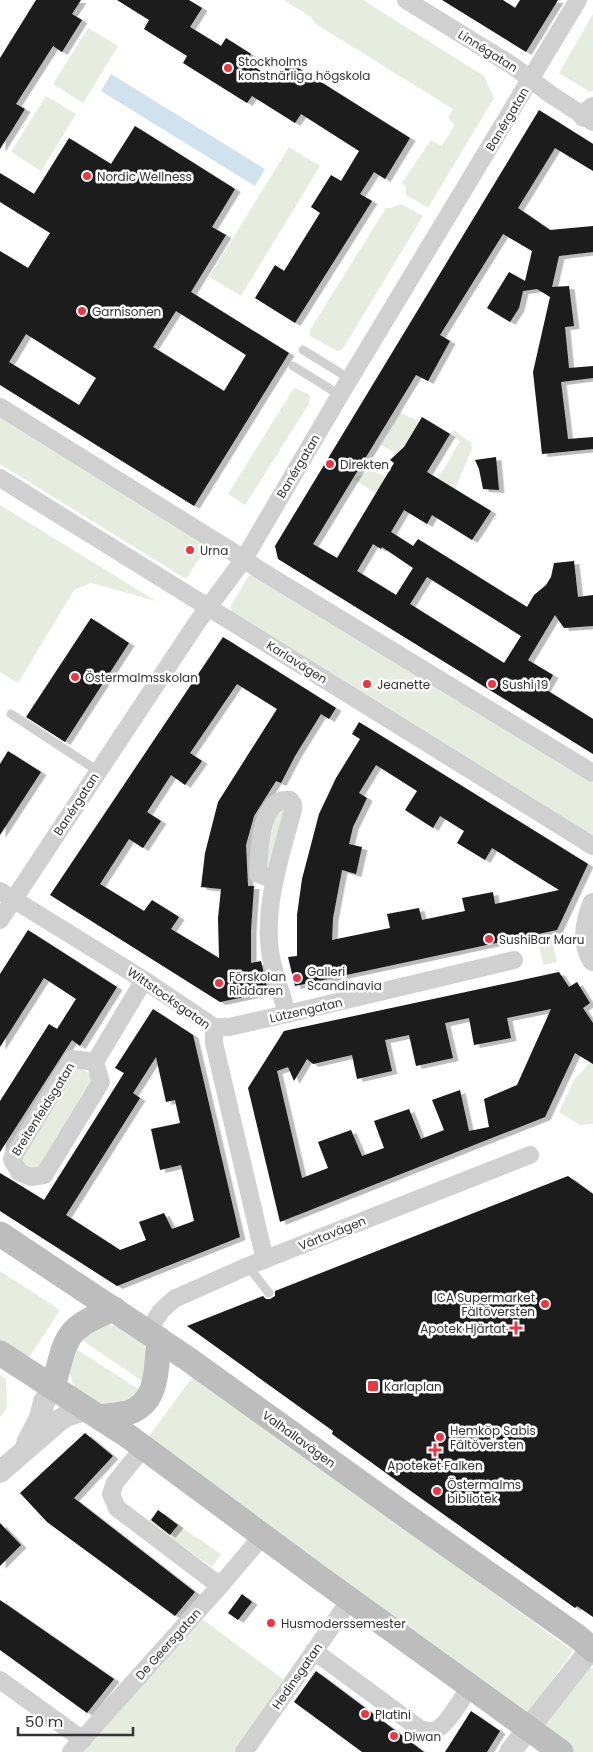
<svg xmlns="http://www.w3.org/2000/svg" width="593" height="1752" viewBox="0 0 593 1752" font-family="Poppins,sans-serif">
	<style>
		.green { fill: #e6ecdf }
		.water { fill: #cfe2ee }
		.building { fill: #1a1a1a; fill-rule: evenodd; filter: url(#shadow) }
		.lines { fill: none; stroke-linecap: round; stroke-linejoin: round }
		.service { stroke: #d0d0d0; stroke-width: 9 }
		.minor { stroke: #d0d0d0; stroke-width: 18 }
		.tertiary { stroke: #d0d0d0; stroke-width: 22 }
		.secondary { stroke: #bdbdbd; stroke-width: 25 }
		.poi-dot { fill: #e63946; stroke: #fff; stroke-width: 2 }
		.labels { text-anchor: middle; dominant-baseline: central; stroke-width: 5; stroke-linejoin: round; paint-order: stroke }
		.street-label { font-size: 12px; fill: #333; stroke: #fff }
		.poi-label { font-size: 12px; fill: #333; stroke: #fff; text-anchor: start }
	</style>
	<defs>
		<filter id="shadow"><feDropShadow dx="5.5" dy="3" stdDeviation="0" flood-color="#0004"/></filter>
	</defs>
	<rect width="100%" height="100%" fill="#fff"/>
	<g class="green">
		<polygon points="283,0 363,0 484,76 494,98 428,208 406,195 406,187 402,183 431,140 442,146 455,125 448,118 453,109 316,24 311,17"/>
		<polygon points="593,14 593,91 590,92 559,73"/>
		<polygon points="88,28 118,46 83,103 53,84"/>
		<polygon points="46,96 76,114 41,171 11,152"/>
		<polygon points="289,147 320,166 241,296 209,277"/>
		<polygon points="401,204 423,216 344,347 338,351 310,336 310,330 386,208 390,208"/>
		<polygon points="294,388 308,394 310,397 309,404 245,505 228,494"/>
		<polygon points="400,412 419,422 399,455 381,445"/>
		<polygon points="0,414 208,545 186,579 0,464"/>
		<polygon points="454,430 471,443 472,449 455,489 438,479 460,441 450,434"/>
		<polygon points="371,470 386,477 376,493 353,479"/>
		<polygon points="0,505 156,601 91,583 74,590 18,683 0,672"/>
		<polygon points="250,574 256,574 593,783 593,839 233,613 230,607"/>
		<polygon points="286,806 273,866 268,870 263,868 269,820"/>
		<polygon points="552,940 557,962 543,965 538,942"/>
		<polygon points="590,1062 593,1064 593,1124 580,1125 559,1112 574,1080"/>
		<polygon points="80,1068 95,1077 38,1170 19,1163 72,1069 76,1070"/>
		<polygon points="0,1271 60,1310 28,1359 0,1341"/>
		<path d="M108,1325c14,0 31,11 38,24l-1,34 -66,-45 5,-4z"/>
		<polygon points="73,1347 140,1390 134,1396 115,1405 99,1404 77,1390 72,1381 69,1371"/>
		<polygon points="0,1375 6,1379 7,1408 0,1417"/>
		<polygon points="194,1375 573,1651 527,1715 147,1439"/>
		<polygon points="150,1520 170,1535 178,1525 221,1554 212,1567 149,1522"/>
		<polygon points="202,1619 283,1679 235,1752 82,1752"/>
		<polygon points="593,1668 593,1752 574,1752 541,1728 588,1669"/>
	</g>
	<polygon class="water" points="111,74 265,169 255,186 101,91"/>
	<g class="building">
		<polygon points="36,0 81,0 72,14 82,20 62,52 53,46 16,104 25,109 0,149 0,58"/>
		<polygon points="117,0 189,0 202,8 190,27 221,46 226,38 251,54 246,62 277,81 289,62 410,138 385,179 374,172 360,194 372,201 295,323 255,298 275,265 284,271 320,213 311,207 331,175 341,181 359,151 301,114 295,123 252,96 247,103 183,63 187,56 144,29 149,20"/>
		<polygon points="442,0 503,0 515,8 520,0 558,0 526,52"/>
		<path d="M539,110l54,34v27l-38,-23 -37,60 32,22 43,-4v26l-34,4 -7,31 17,-1 5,40 -9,1 4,41 24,-2v12l-32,4 7,57 25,-2v12l-51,5 -9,-82 17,-75 -13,-8 -14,2 -4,17 -9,14 -23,-14 22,-36 16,9 7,-30 -29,-17 -63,101 10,6 -22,40 -12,-6 -103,169 24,14 57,-95 -4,-3 14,-13 18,-30 28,17 -23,38 64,39 -19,29 -40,-25 -5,9 -23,-14 -13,22 22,14 5,-7 109,68 7,-12 12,-10 5,-8 3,-14 20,-2 4,36 15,-2v31l-29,2 -9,-13 -27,45 25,15 -8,14 48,30v35l-315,-195 -3,-13zM373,544l8,5 1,-2 31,21 -17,27 -39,-24zM427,577l94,59 -17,27 -94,-59z"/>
		<path d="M135,126l100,63 -23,38 14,8 -35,57 98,61 -95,153 -194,-121v-134l28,17 22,-35 -50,-31v-29l34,21 35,-56 42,26zM176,311l70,44 -22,36 -71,-44zM26,334l70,44 -17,27 -70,-43z"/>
		<polygon points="496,457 499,490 483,489 479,469 475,460"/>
		<polygon points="91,618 129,643 65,742 26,717"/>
		<path d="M223,637l113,71 -7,11 -8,-5 -26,42 -14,27 -5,-2 -22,35 -8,29 2,41h6l-3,44v33l10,-2 7,31 -48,10 -170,-107zM237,684l40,25 -59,93 -13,51 -4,34 20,2 -3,29 1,40 -48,-29 8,-12 -27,-17 -8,11 -44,-27 29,-45 14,9 18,-27 -14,-9 24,-37 14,10 17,-24 -12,-8z"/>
		<path d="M359,722l229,142 -31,66 -262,56 -7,-29 9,-1v-41l5,-36 17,-65 17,-36 24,-39 -8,-5zM376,765l41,26 -12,19 28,18 7,-12 24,15 -7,12 28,17 7,-12 67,42 -64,14 -2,-12 -31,6 3,13 -43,9 -3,-12 -32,6 3,14 -58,12 1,-22 9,-48 14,4 6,-27 -13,-3 4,-17 14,-29 -8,-5z"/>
		<polygon points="8,751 41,772 0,835 0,764"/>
		<polygon points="28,930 117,987 80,1046 72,1040 0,1152 0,1101 49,1024 57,1029 76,999 44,978 0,1047 0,974"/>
		<path d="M559,972l10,15 8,-5 13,21 -7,5 10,15v41l-18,-11 -30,64 -265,105 -32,-134 36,-57zM551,1009l-34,76 -33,14 5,28 -20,4 -9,-41 -28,10 12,30 -23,9 -12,-30 -35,12 10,27 -22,8 -11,-26 -33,12 10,26 -26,10 -25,-107 11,-4 6,14 13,-22 6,5 39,-9 5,24 35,-8 -7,-31 24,-5 7,31 37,-8 -8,-35 24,-5 5,27 37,-7 -4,-20z"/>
		<path d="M153,1009l40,26 47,202 -123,49 -117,-75v-38l44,27 80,-127 -9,-5zM156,1057l10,45 9,-2 5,23 -29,6 9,41 21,-5 13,56 -22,8 -8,-16 -25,9 7,18 -26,10 -54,-35 74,-117 -7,-5z"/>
		<polygon points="568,1176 593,1194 593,1617 577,1606 575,1608 408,1489 332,1434 333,1431 187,1326 263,1296 266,1299 270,1299 275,1296 275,1291"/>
		<polygon points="85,1433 113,1456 74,1498 195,1592 175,1616 47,1522 20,1493"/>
		<polygon points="158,1510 178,1525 170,1535 151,1520"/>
		<polygon points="0,1523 21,1545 0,1566"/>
		<polygon points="242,1594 252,1602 238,1620 228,1613"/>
		<polygon points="0,1600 114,1679 87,1713 0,1650"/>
		<polygon points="316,1671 424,1752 362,1752 294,1702"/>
		<polygon points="471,1711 500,1731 487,1752 445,1752"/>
	</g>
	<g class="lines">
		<g class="service">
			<polyline points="303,350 350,379"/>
			<polyline points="293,366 340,395"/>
			<polyline points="11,714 98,771"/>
			<polyline points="248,1266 269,1293"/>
		</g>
		<g class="minor">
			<polyline points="406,0 513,66 550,94 593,122"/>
			<polyline points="0,407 244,559 258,569 593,773"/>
			<polyline points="0,478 593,846"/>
			<path d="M275,880l-17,-6c1,-20 1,-78 32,-74l3,4v6c-12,45 -29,93 -23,141 3,21 12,43 17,63"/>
			<polyline points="0,891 144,980 214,1027"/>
			<polyline points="0,920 196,624 244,559 340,395 578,0"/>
			<polyline points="214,1027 229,1027 287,1014 514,960"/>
			<polyline points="214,1027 214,1043 265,1260"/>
			<polygon points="72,1059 95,1062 101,1082 44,1175 31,1177 19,1172 12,1159"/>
			<polyline points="95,1062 144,980"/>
			<polyline points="148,1331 161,1311 174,1299 248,1266 530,1155"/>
			<polyline points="143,1448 115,1483 111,1494 117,1508 220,1586"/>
			<path d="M314,1651l106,78c3,1 8,2 12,2 13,-1 31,-34 38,-45"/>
			<polyline points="0,1680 83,1740"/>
			<polyline points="71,1752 220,1586 263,1535"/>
			<polyline points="244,1752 350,1600"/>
		</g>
		<g class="tertiary">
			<polyline points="584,116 593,108"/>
			<path d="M593,904c-7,19 -11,38 0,56"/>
			<polyline points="27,1443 40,1418 44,1402 53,1387"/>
			<polyline points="0,1472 60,1420 66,1416 87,1409"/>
			<polyline points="510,1752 591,1649"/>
		</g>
		<g class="secondary">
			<polyline points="0,1234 188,1359 408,1517 578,1637 593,1650"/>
			<polyline points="0,1353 128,1436 320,1578 561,1752"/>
			<path d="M53,1387c14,-49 9,-58 61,-78"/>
			<path d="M99,1417c9,-1 19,-2 28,-4 33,-10 29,-47 32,-74"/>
		</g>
	</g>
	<g class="poi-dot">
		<circle cx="228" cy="68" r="5"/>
		<circle cx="87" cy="176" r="5"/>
		<circle cx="82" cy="311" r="5"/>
		<circle cx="330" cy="464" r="5"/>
		<circle cx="190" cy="550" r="5"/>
		<circle cx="75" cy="677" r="5"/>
		<circle cx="367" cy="684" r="5"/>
		<circle cx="492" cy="684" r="5"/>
		<circle cx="489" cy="939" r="5"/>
		<circle cx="297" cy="978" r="5"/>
		<circle cx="219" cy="983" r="5"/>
		<circle cx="545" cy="1304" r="5"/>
		<path d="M513.5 1320.5h5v5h5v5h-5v5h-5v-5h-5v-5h5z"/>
		<rect x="367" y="1380" width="12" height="12" rx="2.5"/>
		<circle cx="440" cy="1437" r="5"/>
		<path d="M432.5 1442.5h5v5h5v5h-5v5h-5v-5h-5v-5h5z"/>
		<circle cx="437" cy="1491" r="5"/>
		<circle cx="271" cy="1623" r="5"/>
		<circle cx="365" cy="1714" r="5"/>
		<circle cx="394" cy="1736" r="5"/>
	</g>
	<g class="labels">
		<g class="street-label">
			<text transform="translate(488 51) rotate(32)">Linnégatan</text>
			<text transform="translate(507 119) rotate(-59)">Banérgatan</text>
			<text transform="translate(298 466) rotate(-59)">Banérgatan</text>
			<text transform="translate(297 662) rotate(32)">Karlavägen</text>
			<text transform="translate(76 804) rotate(-57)">Banérgatan</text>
			<text transform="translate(169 998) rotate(35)">Wittstocksgatan</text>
			<text transform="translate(306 1010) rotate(-13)">Lützengatan</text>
			<text transform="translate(43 1109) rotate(-58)">Breitenfeldsgatan</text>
			<text transform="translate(332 1233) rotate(-22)">Värtavägen</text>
			<text transform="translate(299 1439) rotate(36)">Valhallavägen</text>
			<text transform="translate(168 1644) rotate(-48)">De Geersgatan</text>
			<text transform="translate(297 1676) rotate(-55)">Hedinsgatan</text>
		</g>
		<g class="poi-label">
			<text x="238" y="61">Stockholms<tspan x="238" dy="14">konstnärliga högskola</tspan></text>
			<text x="97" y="176">Nordic Wellness</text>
			<text x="92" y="311">Garnisonen</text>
			<text x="340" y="464">Direkten</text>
			<text x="200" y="550">Urna</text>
			<text x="85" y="677">Östermalmsskolan</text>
			<text x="377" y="684">Jeanette</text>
			<text x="502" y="684">Sushi 19</text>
			<text x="499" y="939">SushiBar Maru</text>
			<text x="307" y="971">Galleri<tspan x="307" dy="14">Scandinavia</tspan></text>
			<text x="229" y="976">Förskolan<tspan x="229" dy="14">Riddaren</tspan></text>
			<text x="535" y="1297" text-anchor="end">ICA Supermarket<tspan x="535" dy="14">Fältöversten</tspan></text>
			<text x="506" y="1328" text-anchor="end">Apotek Hjärtat</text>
			<text x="384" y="1386">Karlaplan</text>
			<text x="450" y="1430">Hemköp Sabis<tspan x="450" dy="14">Fältöversten</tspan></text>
			<text x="435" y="1465" text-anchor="middle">Apoteket Falken</text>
			<text x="447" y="1484">Östermalms<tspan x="447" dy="14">bibliotek</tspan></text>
			<text x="281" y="1623">Husmoderssemester</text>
			<text x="375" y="1714">Platini</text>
			<text x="404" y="1736">Diwan</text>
		</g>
	</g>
	<path d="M18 1727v8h115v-8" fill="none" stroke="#333333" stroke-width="2.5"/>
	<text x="25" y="1727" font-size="15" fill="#333333" stroke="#ffffff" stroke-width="4" paint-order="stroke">50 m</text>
</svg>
